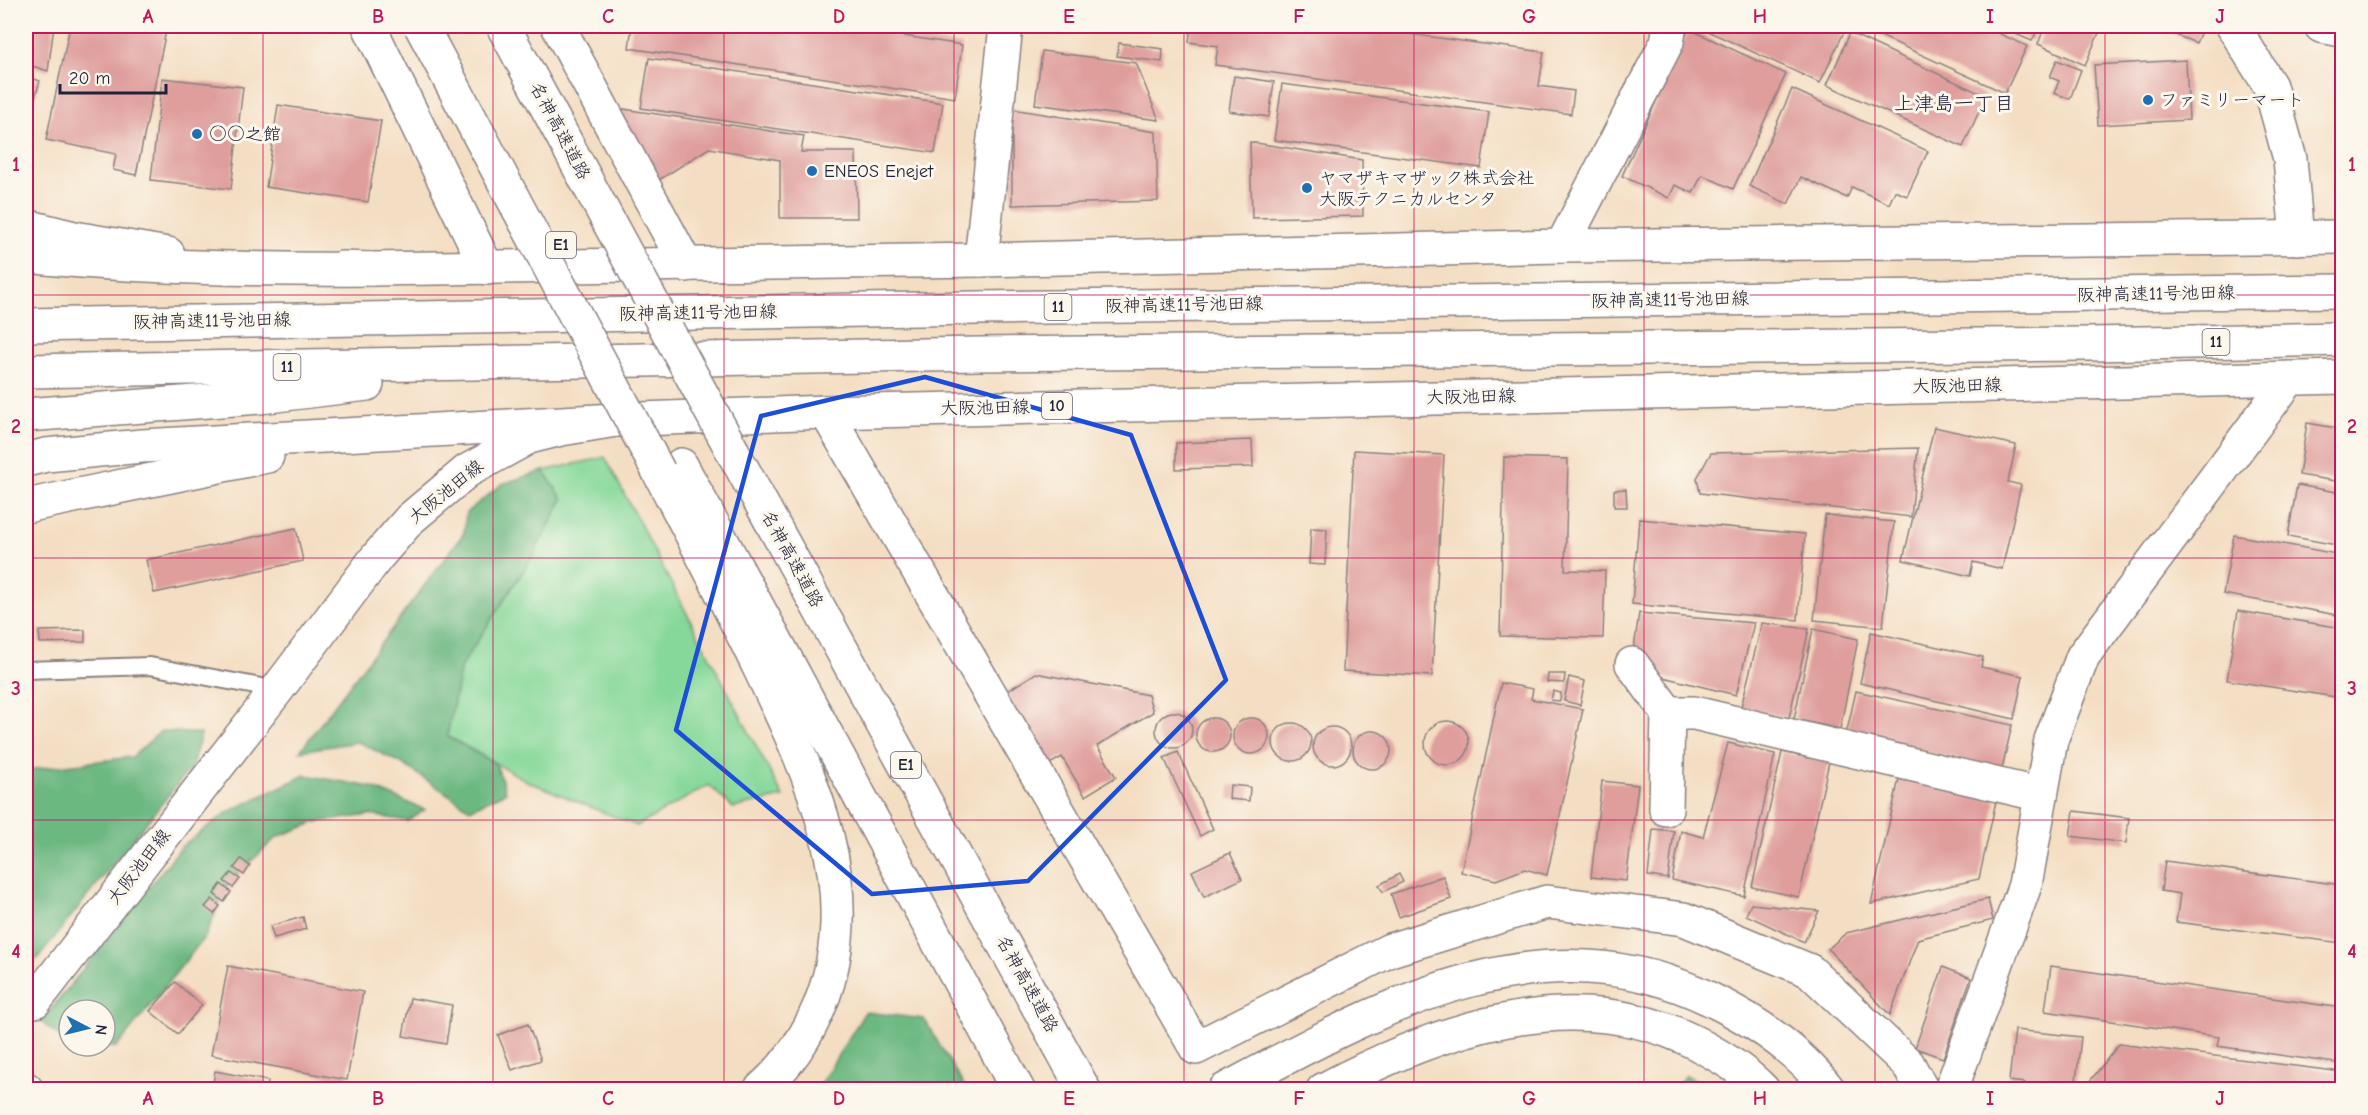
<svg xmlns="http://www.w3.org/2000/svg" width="2368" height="1115" viewBox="0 0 2368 1115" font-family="'Comic Neue','Klee One',sans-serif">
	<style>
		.green { fill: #85d899; stroke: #547d6a; stroke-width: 1.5 }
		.forest { fill: #6cb881; stroke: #476d5e; stroke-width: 1.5 }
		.building { fill: #df9e9c }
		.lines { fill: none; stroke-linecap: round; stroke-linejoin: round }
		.service-casing { stroke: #8b807f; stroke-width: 20 }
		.minor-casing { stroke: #8b807f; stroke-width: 36 }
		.primary-casing { stroke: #8b807f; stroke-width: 36 }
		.motorway-casing { stroke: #8b807f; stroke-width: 36 }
		.service { stroke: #fff; stroke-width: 16 }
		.minor { stroke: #fff; stroke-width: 33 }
		.primary { stroke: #fff; stroke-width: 33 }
		.motorway { stroke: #fff; stroke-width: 33 }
		.motorway-bridge-casing { stroke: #8b807f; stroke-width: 36; stroke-linecap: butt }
		.motorway-bridge { stroke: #fff; stroke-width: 33 }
		.marked { fill: none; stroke: #1d4ed8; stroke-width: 4.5; stroke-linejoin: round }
		.grid { fill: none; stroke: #c2185b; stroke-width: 1.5; stroke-opacity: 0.55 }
		.poi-dot { fill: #1f6fb2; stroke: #fbf7ec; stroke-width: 2 }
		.labels { text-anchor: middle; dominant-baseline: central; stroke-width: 6; stroke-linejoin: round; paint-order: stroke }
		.shield { fill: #fbf7ec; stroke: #636270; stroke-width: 1.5 }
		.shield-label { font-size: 16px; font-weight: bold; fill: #22223b }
		.poi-label { font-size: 18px; fill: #22223b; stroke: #fbf7ec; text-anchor: start }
		.street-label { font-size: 18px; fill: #22223b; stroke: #fbf7ec }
		.neighbourhood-label { font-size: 20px; fill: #22223b; stroke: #fbf7ec }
		.neatline { fill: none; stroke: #c2185b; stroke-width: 2 }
		.grid-label { font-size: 20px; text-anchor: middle; font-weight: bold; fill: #c2185b }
	</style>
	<rect width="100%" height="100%" fill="#fbf7ec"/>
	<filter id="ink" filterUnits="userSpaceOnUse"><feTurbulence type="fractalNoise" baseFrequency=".0167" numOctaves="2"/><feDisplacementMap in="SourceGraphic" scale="12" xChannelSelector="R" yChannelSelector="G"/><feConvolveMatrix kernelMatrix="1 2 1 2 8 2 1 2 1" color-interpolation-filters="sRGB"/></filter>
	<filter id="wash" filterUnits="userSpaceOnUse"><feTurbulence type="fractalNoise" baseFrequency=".008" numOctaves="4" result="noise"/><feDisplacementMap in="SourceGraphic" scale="24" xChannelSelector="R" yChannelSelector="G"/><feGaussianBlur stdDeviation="1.35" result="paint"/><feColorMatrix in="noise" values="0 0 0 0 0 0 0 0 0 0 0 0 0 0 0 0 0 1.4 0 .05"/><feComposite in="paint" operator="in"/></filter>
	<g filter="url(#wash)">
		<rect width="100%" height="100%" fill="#f4dec3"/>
		<polygon class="green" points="605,457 783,797 733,808 709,785 637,826 529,782 447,736 461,666 531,559 563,499 543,471"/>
		<g class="forest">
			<polygon points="543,471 563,499 531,559 461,666 447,736 496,764 506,792 470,809 401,763 358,742 300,751 464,533 466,513 502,484"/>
			<polygon points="161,731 201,734 192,766 37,959 26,965 26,770 132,757"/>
			<polygon points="305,775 371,787 425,810 408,821 370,815 316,822 277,837 229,882 206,935 117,1047 71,1046 105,1046 105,1010 69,1010 69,1044 41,1022 182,846 228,812"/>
			<polygon points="865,1012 924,1019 966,1089 817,1089"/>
			<polygon points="1686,1075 1714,1089 1673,1089"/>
		</g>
		<g id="blocks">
			<g class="building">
				<polygon points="26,26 54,26 48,71 26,64"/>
				<polygon points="70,26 167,26 136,175 113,170 116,154 46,140"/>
				<polygon points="632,26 839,26 962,45 955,98 629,48"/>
				<polygon points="942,26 971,26 970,31"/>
				<polygon points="1191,26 1349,26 1544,52 1539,86 1574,91 1571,114 1215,65 1218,46 1189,42"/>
				<polygon points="1697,26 1841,26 1846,28 1820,83"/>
				<polygon points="1880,26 1982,26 2027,46 2005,93 1876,34"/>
				<polygon points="1996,26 2039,26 2032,41"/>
				<polygon points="2045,26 2102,26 2085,65 2038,44"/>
				<polygon points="2153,26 2201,26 2203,27 2196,43"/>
				<polygon points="1689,29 1786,74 1733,189 1702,175 1693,193 1675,185 1669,198 1622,176"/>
				<polygon points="1850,33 1986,96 1963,147 1827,85"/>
				<polygon points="1119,43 1163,49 1162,62 1117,56"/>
				<polygon points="1042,51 1136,63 1159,120 1035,104"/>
				<polygon points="649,58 943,103 935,153 641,108"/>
				<polygon points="2057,60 2081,70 2070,99 2054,93 2059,81 2050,77"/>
				<polygon points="2186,60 2189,120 2098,125 2094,65"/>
				<polygon points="26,76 40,81 29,117 26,116"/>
				<polygon points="1234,76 1274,82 1269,117 1229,111"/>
				<polygon points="162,78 243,87 231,189 151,180"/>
				<polygon points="1282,84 1489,112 1481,168 1274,140"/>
				<polygon points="1792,89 1928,151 1907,196 1895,191 1889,204 1852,187 1847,198 1801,177 1788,204 1749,186"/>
				<polygon points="278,105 381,121 368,202 266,187"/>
				<polygon points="623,109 804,136 801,152 856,152 857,218 780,218 780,160 709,148 659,180 619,114"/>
				<polygon points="1012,109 1156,132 1158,201 1012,205"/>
				<polygon points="1250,142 1362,160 1363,216 1252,218"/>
				<polygon points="2307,423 2342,429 2342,482 2299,475"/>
				<polygon points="1934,427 2016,445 2008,482 2021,485 2002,569 1973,562 1970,576 1903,560"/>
				<polygon points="1252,440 1253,467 1176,469 1176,443"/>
				<polygon points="1918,448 1911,517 1700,493 1697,478 1711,453"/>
				<polygon points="1354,450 1444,455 1432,676 1343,671"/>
				<polygon points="1504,457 1568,459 1565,570 1605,571 1603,638 1500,636"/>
				<polygon points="2297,485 2342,493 2342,546 2288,536"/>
				<polygon points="1626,489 1627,507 1614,507 1614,490"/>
				<polygon points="1825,515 1894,522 1883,627 1814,620"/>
				<polygon points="1639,519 1805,534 1798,620 1632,604"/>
				<polygon points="296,528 303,561 154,593 146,560"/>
				<polygon points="1311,528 1327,529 1325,565 1309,564"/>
				<polygon points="2234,535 2342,555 2342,616 2223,594"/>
				<polygon points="2238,611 2342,628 2342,698 2227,680"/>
				<polygon points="1639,613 1754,623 1736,695 1663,677 1634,648"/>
				<polygon points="1762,623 1809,629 1789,718 1741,707"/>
				<polygon points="1813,629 1858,639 1840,729 1794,719"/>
				<polygon points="85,630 85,642 40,643 39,631"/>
				<polygon points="1871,632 1983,657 1981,667 2023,676 2014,719 1860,683"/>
				<polygon points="1036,673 1148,695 1153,712 1097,746 1116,777 1085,796 1062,757 1048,765 1004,693"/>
				<polygon points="1548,674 1565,674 1564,683 1547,682"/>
				<polygon points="1569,677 1585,681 1580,705 1564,701"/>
				<polygon points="1501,683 1533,689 1531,699 1583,709 1547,875 1525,869 1496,880 1461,872"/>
				<polygon points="1553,691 1561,693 1560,701 1551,700"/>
				<polygon points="1856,691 2012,725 2002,769 1846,735"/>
				<circle cx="1174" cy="730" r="18"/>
				<circle cx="1213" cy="735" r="17"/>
				<circle cx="1251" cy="736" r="18"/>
				<circle cx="1447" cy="743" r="22"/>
				<circle cx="1292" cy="742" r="19"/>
				<circle cx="1332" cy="746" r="19"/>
				<circle cx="1372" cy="750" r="19"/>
				<polygon points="1728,743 1775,754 1744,896 1672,880 1681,831 1703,837"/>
				<polygon points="1178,752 1213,829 1200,836 1164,758"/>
				<polygon points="1782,752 1829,762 1799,897 1752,887"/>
				<polygon points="1899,779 1996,801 1979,879 1871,904"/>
				<polygon points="1602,781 1638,785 1626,881 1591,877"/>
				<polygon points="1230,785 1250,787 1249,801 1229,799"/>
				<polygon points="2074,811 2129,818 2126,843 2070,836"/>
				<polygon points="1653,829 1674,831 1668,879 1648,876"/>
				<polygon points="1230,853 1242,879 1204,897 1192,871"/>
				<polygon points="241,859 250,866 244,875 234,868"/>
				<polygon points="2165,861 2342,885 2342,943 2176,922 2180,894 2161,891"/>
				<polygon points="231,873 240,879 233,888 224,881"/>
				<polygon points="1399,874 1403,882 1383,892 1379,885"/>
				<polygon points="1443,876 1451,899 1399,917 1391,894"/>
				<polygon points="221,884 231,892 224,902 214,894"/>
				<polygon points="212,899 220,906 214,914 205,907"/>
				<polygon points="1988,899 1993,920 1918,939 1890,1015 1828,949 1846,933"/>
				<polygon points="1751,904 1819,911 1804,942 1746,915"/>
				<polygon points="303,917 306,929 274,938 270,926"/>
				<polygon points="228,966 363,992 347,1080 211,1055"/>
				<polygon points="2051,966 2342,1008 2342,1064 2217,1046 2219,1037 2045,1011"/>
				<polygon points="1943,967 1971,978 1943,1058 1915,1048"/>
				<polygon points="175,982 202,1005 178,1034 150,1011"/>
				<polygon points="410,998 452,1005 446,1044 403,1036"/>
				<polygon points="528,1024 541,1060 512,1070 498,1035"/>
				<polygon points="2015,1030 2081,1037 2075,1090 2024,1090 2025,1083 2009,1081"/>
				<polygon points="2119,1044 2342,1072 2342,1090 2083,1090"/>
				<polygon points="215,1071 268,1081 267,1090 212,1090"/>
			</g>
		</g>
	</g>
	<g filter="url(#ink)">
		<use href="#blocks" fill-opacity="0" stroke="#8b807f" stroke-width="1.5"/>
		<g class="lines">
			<g class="service-casing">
				<polyline id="service" points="26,670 150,666 277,690"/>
			</g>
			<g class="minor-casing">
				<g id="minor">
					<polyline points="369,26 487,268"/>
					<polyline points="558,26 686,265"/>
					<polyline points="2233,26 2270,86 2290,159 2297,238"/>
					<polyline points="2321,26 2342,30"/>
					<polyline points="1562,246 1667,42 1670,26"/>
					<polyline points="981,260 1006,26"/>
					<polyline points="826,412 1196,1048 1390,950 1547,902 1684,919 1810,971 1908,1064 1922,1090"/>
					<polyline points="1632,664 1668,713 1666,809"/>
					<polyline points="1668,713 1694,713 2041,795"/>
					<polyline points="1951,1090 2025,885 2051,740 2083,656 2290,378"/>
				</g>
			</g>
			<g class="primary-casing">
				<g id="primary">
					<polyline points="26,226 74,238 168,254"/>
					<polyline points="342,268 371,269 981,260 1562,246 2342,237"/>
					<polyline points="35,1001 277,690 377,557 410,519 467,471 529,437 561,429 616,420 826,412 2342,377"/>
				</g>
			</g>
			<g class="motorway-casing">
				<g id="motorway">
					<path d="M26,256c115,12 230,14 345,13"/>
					<polyline points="26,325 975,308 2342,291"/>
					<polyline points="26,371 979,354 2090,344 2342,339"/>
					<polyline points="26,415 260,397 367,384"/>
					<polyline points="733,452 1084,1090"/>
					<polyline points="26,460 46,455 142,446 616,420"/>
					<polyline points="681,465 1018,1090"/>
					<path d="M659,472c34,65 68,129 100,195 50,104 108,222 61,338 -13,32 -34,62 -60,85"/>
					<polyline points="26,506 267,456"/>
					<polyline points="26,1089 26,1090"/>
					<path d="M1225,1090c152,-81 313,-174 485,-91 46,22 88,51 119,91"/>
					<path d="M1323,1090c113,-60 251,-110 373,-47 24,13 48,27 67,47"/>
				</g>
			</g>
			<use href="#service" class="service"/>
			<use href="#minor" class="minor"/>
			<use href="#primary" class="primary"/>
			<use href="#motorway" class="motorway"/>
			<g class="motorway-bridge-casing">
				<g id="motorway-bridge">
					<polyline points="421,26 659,472"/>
					<polyline points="503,26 733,452"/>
				</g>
			</g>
			<use href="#motorway-bridge" class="motorway-bridge"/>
		</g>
	</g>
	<path class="marked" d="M925,377l206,58 95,245 -198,201 -156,13 -196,-164 85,-314z"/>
	<path class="grid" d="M263,26v1064M493,26v1064M724,26v1064M954,26v1064M1184,26v1064M1414,26v1064M1644,26v1064M1875,26v1064M2105,26v1064M26,295h2316M26,558h2316M26,820h2316"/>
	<g class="poi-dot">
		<circle cx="2148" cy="100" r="6"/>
		<circle cx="197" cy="134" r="6"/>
		<circle cx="812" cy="171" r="6"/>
		<circle cx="1307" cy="188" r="6"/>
	</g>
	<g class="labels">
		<g class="shield">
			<rect x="546" y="232" width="30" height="26" rx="4.5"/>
			<rect x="1044.5" y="294" width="27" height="26" rx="4.5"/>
			<rect x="2202.5" y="329" width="27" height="26" rx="4.5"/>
			<rect x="273.5" y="354" width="27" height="26" rx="4.5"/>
			<rect x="1042" y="393" width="30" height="26" rx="4.5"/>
			<rect x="891" y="752" width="30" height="26" rx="4.5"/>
		</g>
		<g class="shield-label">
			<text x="561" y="245">E1</text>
			<text x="1058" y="307">11</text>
			<text x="2216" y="342">11</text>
			<text x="287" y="367">11</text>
			<text x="1057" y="406">10</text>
			<text x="906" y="765">E1</text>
		</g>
		<g class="poi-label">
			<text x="2160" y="100">ファミリーマート</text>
			<text x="209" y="134">○○之館</text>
			<text x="824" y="171">ENEOS Enejet</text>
			<text x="1319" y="178">ヤマザキマザック株式会社<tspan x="1319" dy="21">大阪テクニカルセンタ</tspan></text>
		</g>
		<g class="street-label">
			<text transform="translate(560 131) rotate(62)">名神高速道路</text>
			<text transform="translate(2156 294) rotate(-1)">阪神高速11号池田線</text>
			<text transform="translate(1670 300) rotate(-1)">阪神高速11号池田線</text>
			<text transform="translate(1184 305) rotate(-1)">阪神高速11号池田線</text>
			<text transform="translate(698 313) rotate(-1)">阪神高速11号池田線</text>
			<text transform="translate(212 321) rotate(-1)">阪神高速11号池田線</text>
			<text transform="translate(1957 386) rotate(-1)">大阪池田線</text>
			<text transform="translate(1471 397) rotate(-1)">大阪池田線</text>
			<text transform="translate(985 408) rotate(-1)">大阪池田線</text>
			<text transform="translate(446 492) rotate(-39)">大阪池田線</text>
			<text transform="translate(792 559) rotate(61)">名神高速道路</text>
			<text transform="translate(139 867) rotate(-52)">大阪池田線</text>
			<text transform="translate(1027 984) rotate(61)">名神高速道路</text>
		</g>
		<g class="neighbourhood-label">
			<text x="1954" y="103">上津島一丁目</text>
		</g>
	</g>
	<rect width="2368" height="1115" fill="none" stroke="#fbf7ec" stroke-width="66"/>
	<g transform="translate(87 1028) rotate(97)"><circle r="28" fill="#fbf7ec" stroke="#a4a2a5" stroke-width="1.5"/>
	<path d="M0-4.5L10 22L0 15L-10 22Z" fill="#1f6fb2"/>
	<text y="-9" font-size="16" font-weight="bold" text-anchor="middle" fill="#22223b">N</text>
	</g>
	<path d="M60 84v9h106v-9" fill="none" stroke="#22223b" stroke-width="3"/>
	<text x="69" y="84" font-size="18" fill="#22223b" stroke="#fbf7ec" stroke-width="4.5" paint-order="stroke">20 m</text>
	<rect x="33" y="33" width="2302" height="1049" class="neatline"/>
	<g class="grid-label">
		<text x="148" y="23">A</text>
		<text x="378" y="23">B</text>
		<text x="608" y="23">C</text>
		<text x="839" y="23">D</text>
		<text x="1069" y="23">E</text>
		<text x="1299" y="23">F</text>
		<text x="1529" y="23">G</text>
		<text x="1760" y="23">H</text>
		<text x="1990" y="23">I</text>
		<text x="2220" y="23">J</text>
		<text x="16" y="171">1</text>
		<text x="2352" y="171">1</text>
		<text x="16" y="433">2</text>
		<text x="2352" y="433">2</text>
		<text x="16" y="695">3</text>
		<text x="2352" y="695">3</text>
		<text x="16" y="958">4</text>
		<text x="2352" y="958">4</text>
		<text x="148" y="1105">A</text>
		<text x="378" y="1105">B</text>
		<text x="608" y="1105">C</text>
		<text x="839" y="1105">D</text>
		<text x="1069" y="1105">E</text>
		<text x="1299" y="1105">F</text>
		<text x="1529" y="1105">G</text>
		<text x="1760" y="1105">H</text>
		<text x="1990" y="1105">I</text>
		<text x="2220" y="1105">J</text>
	</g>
</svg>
